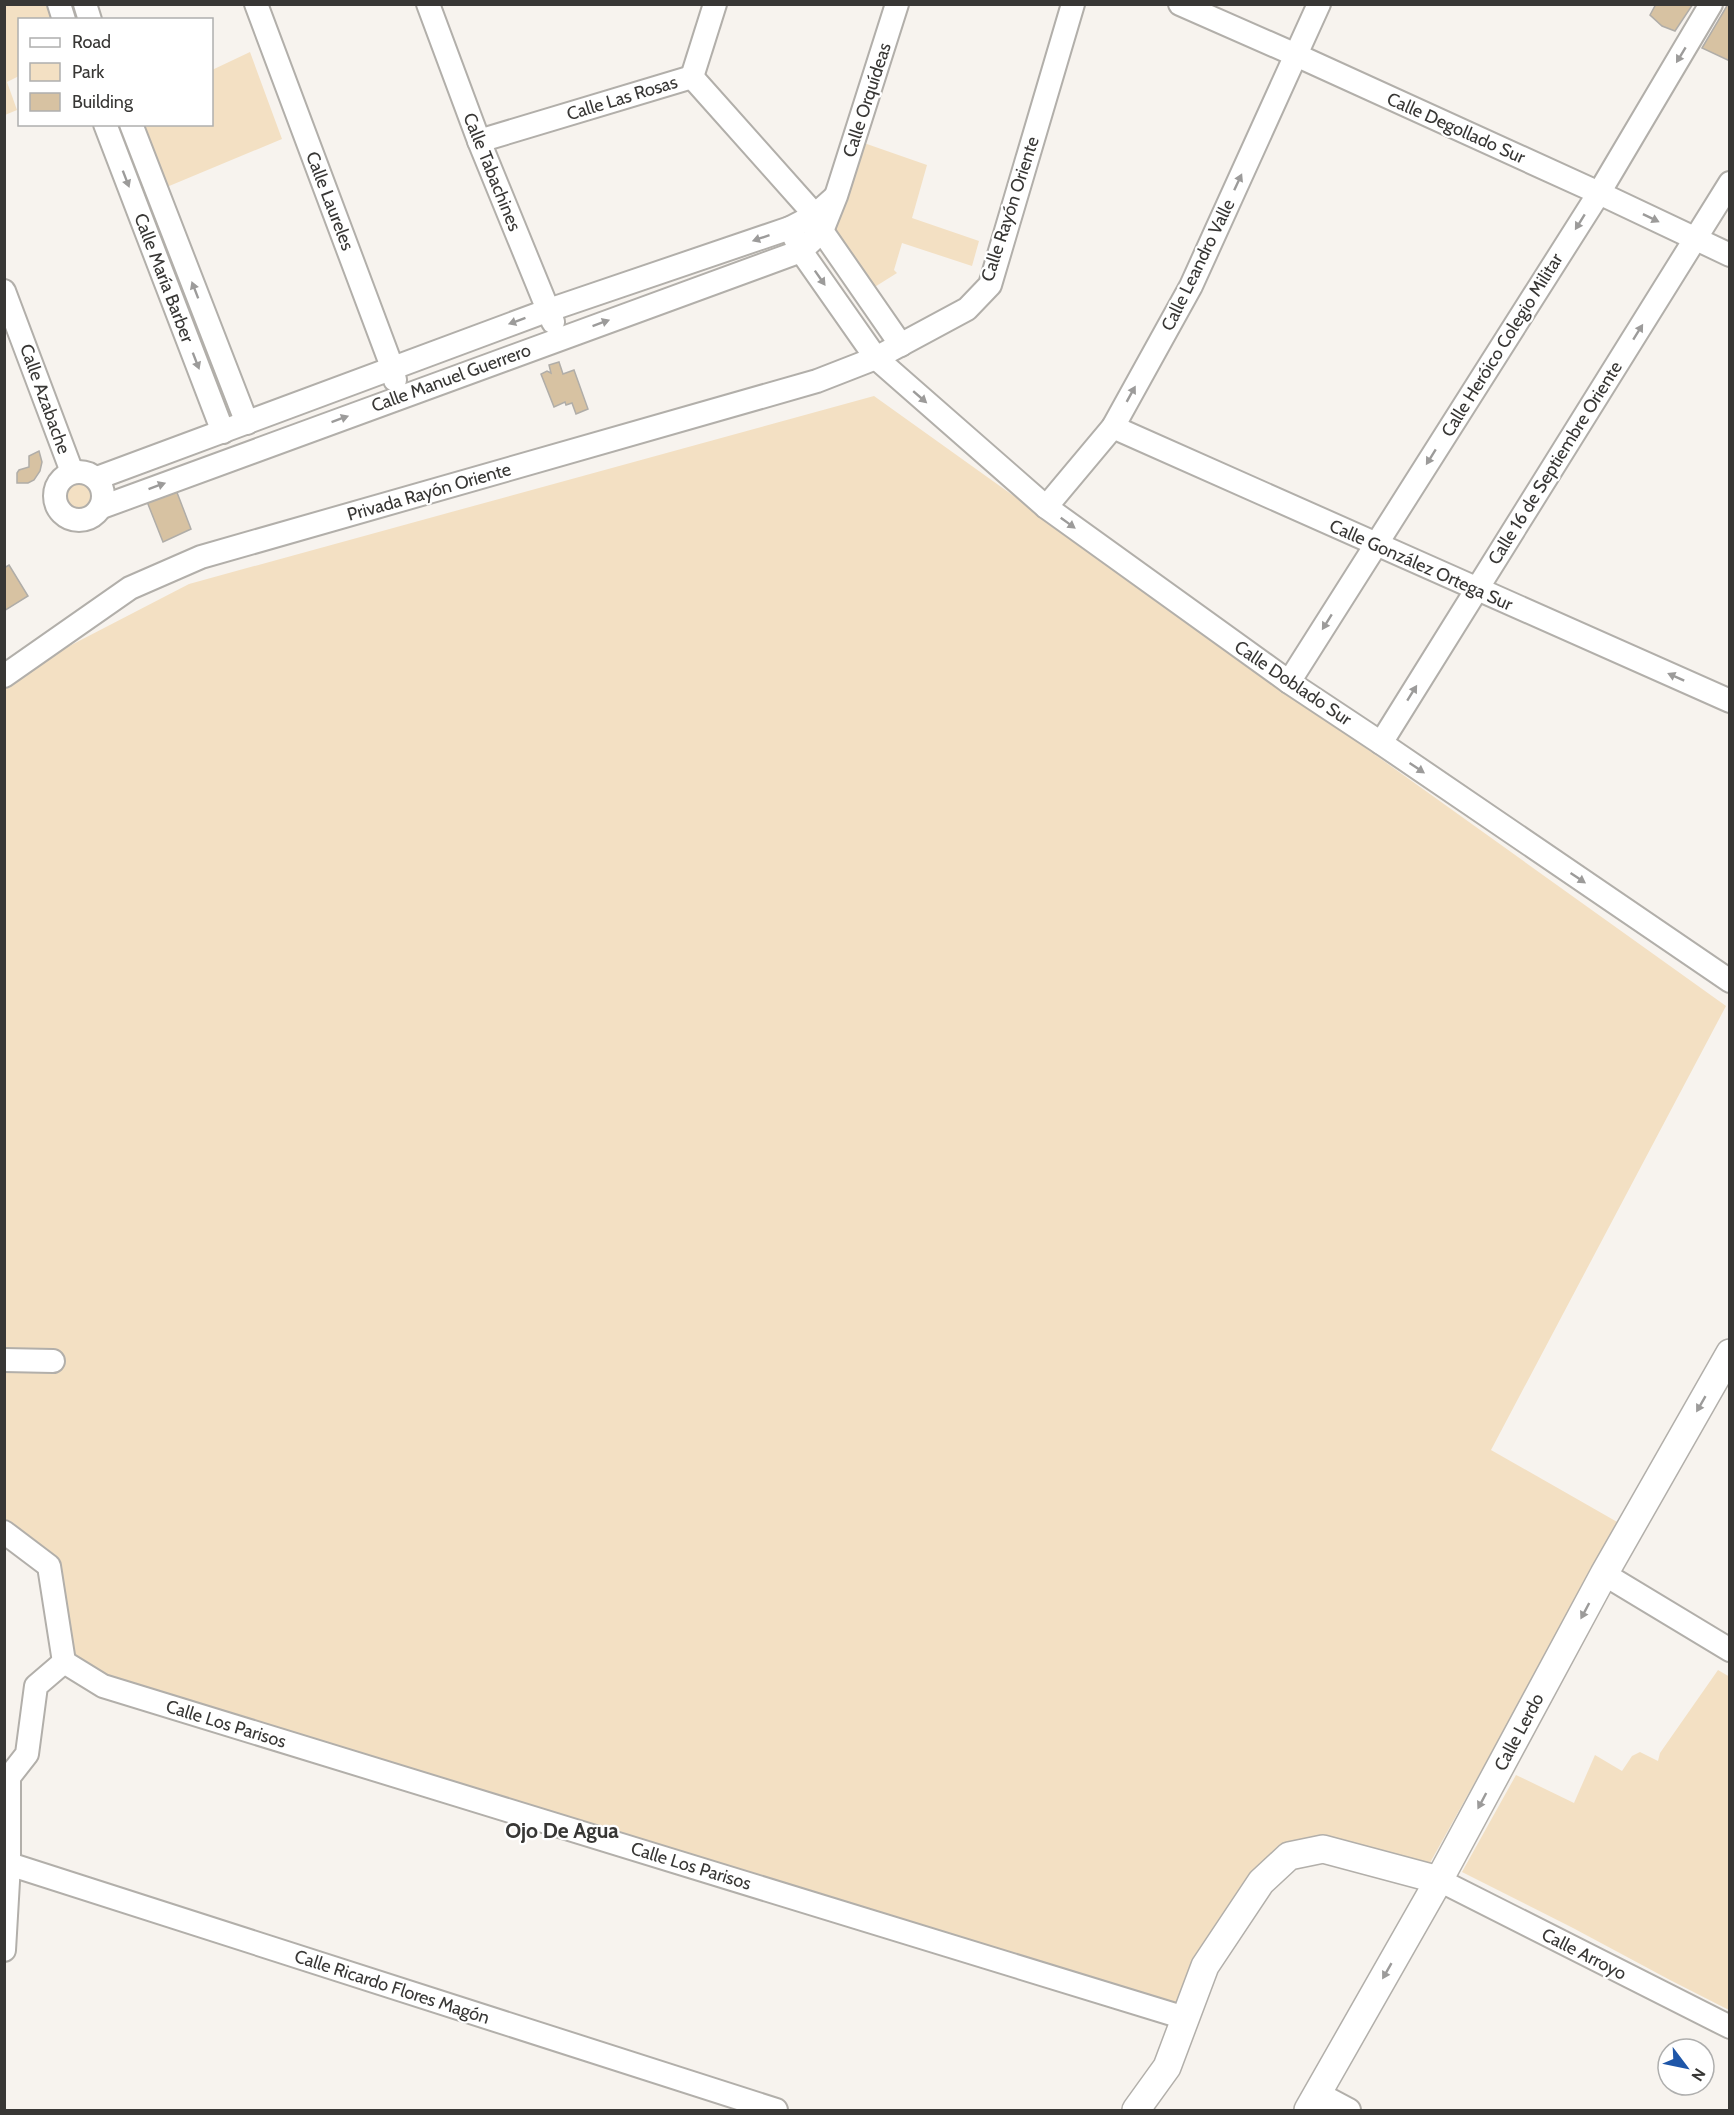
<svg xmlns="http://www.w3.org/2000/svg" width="1734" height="2115" viewBox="0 0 1734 2115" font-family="Cabin,sans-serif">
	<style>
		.green { fill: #f3e0c3 }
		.building { fill: #d7c2a2; stroke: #b0ada8; stroke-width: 1.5 }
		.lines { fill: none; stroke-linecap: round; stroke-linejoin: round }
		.minor-casing { stroke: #b2afaa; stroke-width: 26 }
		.tertiary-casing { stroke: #b2afaa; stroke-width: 30 }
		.minor { stroke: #fff; stroke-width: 22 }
		.tertiary { stroke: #fff; stroke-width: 27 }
		.oneway { fill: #9c9b9a }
		.labels { text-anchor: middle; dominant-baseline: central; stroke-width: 4.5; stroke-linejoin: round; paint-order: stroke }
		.street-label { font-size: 18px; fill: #383735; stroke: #fff }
		.quarter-label { font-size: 21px; font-weight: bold; fill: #383735; stroke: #fff }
	</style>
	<rect width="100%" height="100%" fill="#f7f3ee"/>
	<g class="green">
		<polygon points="5,4 46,5 52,19 20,20 19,76 7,82 17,110 5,115"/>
		<polygon points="250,52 282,139 162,189 138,125 212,124 212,70"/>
		<polygon points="864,143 927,165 912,218 979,241 972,266 902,243 894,270 897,273 873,288 835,230"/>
		<polygon points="874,396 1726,1006 1491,1450 1619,1523 1426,1870 1294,1850 1188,2016 108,1683 73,1663 42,1562 5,1532 5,686 50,656 189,584"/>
		<circle cx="77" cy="495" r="16"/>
		<polygon points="1718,1670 1730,1677 1729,2010 1670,1980 1573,1928 1462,1872 1516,1775 1574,1803 1595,1755 1622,1771 1632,1756 1640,1752 1658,1761 1660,1753"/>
	</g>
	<g class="building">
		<polygon points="1656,4 1693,4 1675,31 1662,26 1650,15"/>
		<polygon points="1728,4 1730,4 1730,61 1702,48"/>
		<polygon points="559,362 563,374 574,370 588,409 576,414 572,403 566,405 565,402 554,407 541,374 547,371 551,373 549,365"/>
		<polygon points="39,451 42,462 40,471 34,480 28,483 17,483 17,473 19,470 29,467 29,456"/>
		<polygon points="173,482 191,529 163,542 144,494"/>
		<polygon points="9,565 28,596 4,611 4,568"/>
	</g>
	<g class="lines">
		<g class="minor-casing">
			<g id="minor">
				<polyline points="59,4 64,20"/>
				<polyline points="85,4 90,20"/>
				<polyline points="256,4 392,367 395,380"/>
				<polyline points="428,4 479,141 553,322"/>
				<polyline points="1180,4 1296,55 1599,193 1730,255"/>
				<polyline points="692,77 815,215 822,231 901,345"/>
				<polyline points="692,77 715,4"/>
				<polyline points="105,124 223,432"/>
				<polyline points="131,124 247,423"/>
				<polyline points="479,141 692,77"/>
				<polyline points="790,228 801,251 876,358 1046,507 1289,682 1381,743 1730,981"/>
				<polyline points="4,291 72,472"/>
				<polyline points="1113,427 1730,701"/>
				<circle cx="79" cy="496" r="24"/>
				<polyline points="97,478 549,310 790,228 815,215 834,198"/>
				<polyline points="102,507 801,251 822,231 836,196 897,4"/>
				<polyline points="1046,507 1113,427 1191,286 1319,4"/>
				<polyline points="4,676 130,588 201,557 817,381 876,358 967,309 990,285 1073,4"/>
				<polyline points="1289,682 1599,193 1711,4"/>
				<polyline points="1381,743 1730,183"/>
				<polyline points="4,1360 53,1361"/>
				<polyline points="4,1532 49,1566 64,1662"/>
				<polyline points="1604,1574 1730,1650"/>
				<polyline points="64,1662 103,1686 1185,2018"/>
				<polyline points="9,1864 776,2110"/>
				<polyline points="1439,1880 1730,2027"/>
				<polyline points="4,1950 9,1864 9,1777 27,1754 36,1686 64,1662"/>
				<polyline points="1317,2093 1349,2110"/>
			</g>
		</g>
		<g class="tertiary-casing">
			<g id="tertiary">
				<polyline points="1136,2110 1167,2067 1205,1966 1261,1882 1289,1856 1323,1849 1439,1880"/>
				<polyline points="1308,2110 1439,1880 1604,1574 1730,1353"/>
			</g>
		</g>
		<use href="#minor" class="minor"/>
		<use href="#tertiary" class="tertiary"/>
	</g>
	<defs><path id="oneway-solid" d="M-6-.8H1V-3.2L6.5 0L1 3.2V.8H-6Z" transform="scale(1.5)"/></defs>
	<g class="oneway">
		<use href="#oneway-solid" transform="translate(1681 55) rotate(121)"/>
		<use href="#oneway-solid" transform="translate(126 179) rotate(69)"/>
		<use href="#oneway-solid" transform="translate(1238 182) rotate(-65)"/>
		<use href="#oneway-solid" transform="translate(1651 218) rotate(26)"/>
		<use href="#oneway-solid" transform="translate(1580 222) rotate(122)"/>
		<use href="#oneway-solid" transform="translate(761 238) rotate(161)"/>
		<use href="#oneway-solid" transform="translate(820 278) rotate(55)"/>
		<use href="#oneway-solid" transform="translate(195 290) rotate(-111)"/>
		<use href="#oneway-solid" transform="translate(517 321) rotate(160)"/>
		<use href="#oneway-solid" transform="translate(601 323) rotate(-20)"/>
		<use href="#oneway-solid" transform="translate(1638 332) rotate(-58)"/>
		<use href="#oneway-solid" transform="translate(196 361) rotate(69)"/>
		<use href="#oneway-solid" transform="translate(1131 394) rotate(-61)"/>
		<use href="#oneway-solid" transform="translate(920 397) rotate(41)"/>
		<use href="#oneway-solid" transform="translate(340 419) rotate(-20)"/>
		<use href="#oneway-solid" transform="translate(1431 457) rotate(122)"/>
		<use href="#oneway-solid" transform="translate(157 486) rotate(-20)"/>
		<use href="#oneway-solid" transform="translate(1068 523) rotate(36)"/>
		<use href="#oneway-solid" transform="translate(1327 622) rotate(122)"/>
		<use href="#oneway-solid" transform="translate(1676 677) rotate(-156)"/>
		<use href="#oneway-solid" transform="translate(1412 693) rotate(-58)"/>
		<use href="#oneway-solid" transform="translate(1417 768) rotate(34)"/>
		<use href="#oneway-solid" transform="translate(1578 878) rotate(34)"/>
		<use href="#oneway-solid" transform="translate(1701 1404) rotate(120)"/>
		<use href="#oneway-solid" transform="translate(1585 1611) rotate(118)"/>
		<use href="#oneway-solid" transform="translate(1482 1801) rotate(118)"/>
		<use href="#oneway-solid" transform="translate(1387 1971) rotate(120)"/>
	</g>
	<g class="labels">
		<g class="street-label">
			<text transform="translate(622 98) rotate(-17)">Calle Las Rosas</text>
			<text transform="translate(867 100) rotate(-72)">Calle Orquídeas</text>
			<text transform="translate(1456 128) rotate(24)">Calle Degollado Sur</text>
			<text transform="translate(492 172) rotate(68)">Calle Tabachines</text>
			<text transform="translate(330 201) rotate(69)">Calle Laureles</text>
			<text transform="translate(1010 209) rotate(-72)">Calle Rayón Oriente</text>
			<text transform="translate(1198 265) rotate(-64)">Calle Leandro Valle</text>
			<text transform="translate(164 278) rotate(69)">Calle María Barber</text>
			<text transform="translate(1502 345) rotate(-58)">Calle Heróico Colegio Militar</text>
			<text transform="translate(451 378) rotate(-20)">Calle Manuel Guerrero</text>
			<text transform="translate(45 399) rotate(70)">Calle Azabache</text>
			<text transform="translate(1555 463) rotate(-58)">Calle 16 de Septiembre Oriente</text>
			<text transform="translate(429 492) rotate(-16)">Privada Rayón Oriente</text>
			<text transform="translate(1421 565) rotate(24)">Calle González Ortega Sur</text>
			<text transform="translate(1293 683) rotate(34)">Calle Doblado Sur</text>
			<text transform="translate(226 1724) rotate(17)">Calle Los Parisos</text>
			<text transform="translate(1519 1732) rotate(-62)">Calle Lerdo</text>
			<text transform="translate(691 1866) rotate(17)">Calle Los Parisos</text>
			<text transform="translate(1584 1954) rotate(27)">Calle Arroyo</text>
			<text transform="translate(392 1987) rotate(18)">Calle Ricardo Flores Magón</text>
		</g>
		<g class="quarter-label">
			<text x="562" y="1830">Ojo De Agua</text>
		</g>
	</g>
	<rect width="1734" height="2115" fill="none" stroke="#383735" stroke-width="12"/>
	<rect x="18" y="18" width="195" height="108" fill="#ffffff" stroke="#afafae" stroke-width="1.5"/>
	<rect x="30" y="38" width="30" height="9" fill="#ffffff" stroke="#afafae" stroke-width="1.5"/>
	<text x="72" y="48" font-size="18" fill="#383735">Road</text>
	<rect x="30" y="63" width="30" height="18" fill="#f3e0c3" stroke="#afafae" stroke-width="1.5"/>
	<text x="72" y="78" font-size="18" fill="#383735">Park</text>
	<rect x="30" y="93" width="30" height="18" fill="#d7c2a2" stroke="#afafae" stroke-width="1.5"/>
	<text x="72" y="108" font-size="18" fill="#383735">Building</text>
	<g transform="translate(1686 2067) rotate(122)"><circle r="28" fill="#ffffff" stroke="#afafae" stroke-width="1.5"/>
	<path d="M0-4.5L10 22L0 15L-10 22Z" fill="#1e56a8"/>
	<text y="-9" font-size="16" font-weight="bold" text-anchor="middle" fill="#383735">N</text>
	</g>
</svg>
